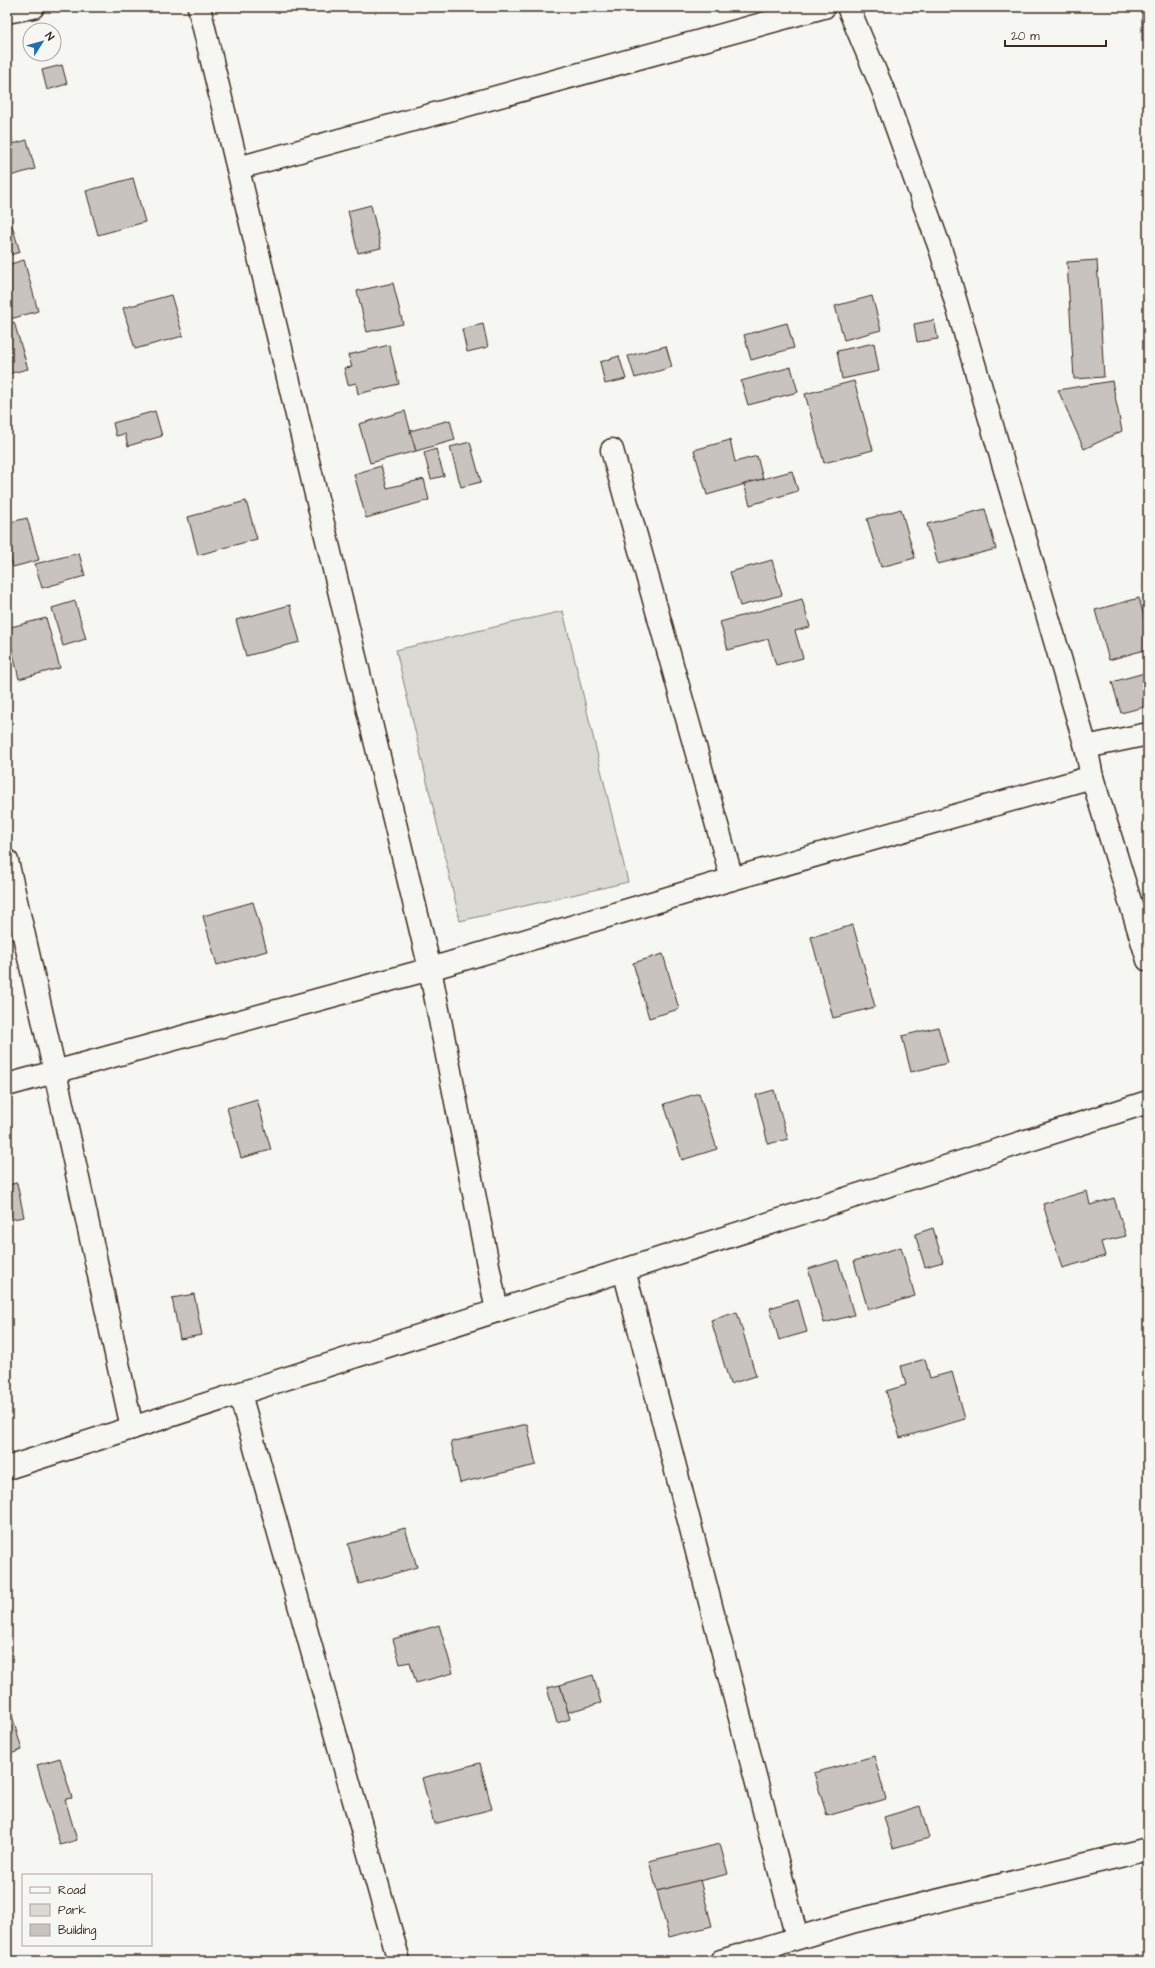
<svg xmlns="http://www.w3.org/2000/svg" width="1155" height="1968" viewBox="0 0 1155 1968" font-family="'Architects Daughter',sans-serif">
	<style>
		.green { fill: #dad9d3; stroke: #8a8278 }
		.building { fill: #c8c3be; stroke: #3b2a1e }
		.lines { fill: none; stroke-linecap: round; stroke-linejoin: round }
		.minor-casing { stroke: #3b2a1e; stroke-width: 25 }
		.minor { stroke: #f6f6f2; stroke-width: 22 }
	</style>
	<rect width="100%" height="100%" fill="#f6f6f2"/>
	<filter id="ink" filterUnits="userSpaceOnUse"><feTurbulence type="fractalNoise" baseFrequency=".025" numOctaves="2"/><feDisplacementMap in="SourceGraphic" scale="8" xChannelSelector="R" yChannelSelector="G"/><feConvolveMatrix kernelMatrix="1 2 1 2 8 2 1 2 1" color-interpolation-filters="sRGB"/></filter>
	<g filter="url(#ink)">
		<polygon class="green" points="563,611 628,882 460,921 396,650"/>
		<g class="building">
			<rect x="1142" y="7" width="6" height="34"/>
			<polygon points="62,65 67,84 47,90 42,70"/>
			<polygon points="10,133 13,144 27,140 35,169 7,177 7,134"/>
			<polygon points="133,178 145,222 98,235 86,191"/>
			<polygon points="371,205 381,248 358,253 348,211"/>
			<polygon points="7,209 20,252 7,256"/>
			<polygon points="24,260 38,311 7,320 7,265"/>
			<polygon points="1097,260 1104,377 1074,379 1067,262"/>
			<polygon points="393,283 403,324 367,332 357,291"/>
			<polygon points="171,295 183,336 135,349 123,308"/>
			<polygon points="872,296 881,330 844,340 835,306"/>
			<polygon points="934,320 938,339 917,342 914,324"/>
			<polygon points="14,322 28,369 7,374 7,325"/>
			<polygon points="787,323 794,348 751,360 744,335"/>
			<polygon points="483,324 488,347 467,352 462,329"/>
			<polygon points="874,343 879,371 842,379 837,351"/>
			<polygon points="389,345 399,384 358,394 356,383 348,385 344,368 352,367 348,355"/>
			<polygon points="666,346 672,367 635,378 628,356"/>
			<polygon points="619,356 626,379 605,384 600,362"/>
			<polygon points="791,367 798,392 748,405 741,381"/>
			<polygon points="854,381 873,450 824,463 805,394"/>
			<polygon points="1112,381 1122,431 1084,449 1058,390"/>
			<polygon points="155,411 162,436 128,446 125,434 116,436 113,423"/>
			<polygon points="405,411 416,451 370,463 359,424"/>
			<polygon points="450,420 455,440 416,451 410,431"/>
			<polygon points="730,440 735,462 757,456 763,479 707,495 694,450"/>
			<polygon points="470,442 481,482 461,487 450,447"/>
			<polygon points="436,449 444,476 431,479 424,453"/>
			<polygon points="381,466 387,488 424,479 429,500 366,518 354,474"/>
			<polygon points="792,471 798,491 750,505 744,484"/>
			<polygon points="246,501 257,539 198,555 188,517"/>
			<polygon points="901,509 915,558 881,567 867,519"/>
			<polygon points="985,509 996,549 938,564 927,524"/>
			<polygon points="27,518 39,560 13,567 7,547 7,523"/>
			<polygon points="79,553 85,576 42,588 35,564"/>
			<polygon points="772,560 782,595 740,606 730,572"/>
			<polygon points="1139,598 1148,633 1148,649 1109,660 1095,610"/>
			<polygon points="802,599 810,627 795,631 803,658 776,665 768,639 728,650 720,622"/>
			<polygon points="75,601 86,639 63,646 52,608"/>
			<polygon points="290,605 300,642 246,656 236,620"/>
			<polygon points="46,618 60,668 19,679 7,628"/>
			<polygon points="1148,672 1148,706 1121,713 1112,682"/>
			<polygon points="253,902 267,951 217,965 203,916"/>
			<polygon points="853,925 875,1007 833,1018 811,937"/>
			<polygon points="663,954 679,1009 649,1018 633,963"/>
			<polygon points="938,1027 948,1063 911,1072 902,1036"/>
			<polygon points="774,1090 788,1139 768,1144 756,1095"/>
			<polygon points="699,1093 717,1149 682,1160 664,1104"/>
			<polygon points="257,1099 271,1150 241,1158 227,1108"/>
			<polygon points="17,1183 24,1217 7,1220 7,1185"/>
			<polygon points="1087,1191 1090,1205 1114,1198 1126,1236 1101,1242 1105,1256 1062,1268 1043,1204"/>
			<polygon points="933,1228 943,1262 925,1267 915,1234"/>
			<polygon points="901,1247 915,1296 868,1310 854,1261"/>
			<polygon points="838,1260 854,1315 824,1323 808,1269"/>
			<polygon points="194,1294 202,1335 180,1339 172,1298"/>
			<polygon points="798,1299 807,1332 779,1340 770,1308"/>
			<polygon points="737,1312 756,1376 730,1384 711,1320"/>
			<polygon points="925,1359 930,1378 952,1372 965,1419 900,1438 886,1391 906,1385 901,1366"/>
			<polygon points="527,1424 536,1465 460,1483 451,1442"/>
			<polygon points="405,1528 417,1567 359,1584 348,1544"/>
			<polygon points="439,1625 453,1673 416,1683 410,1662 400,1664 393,1639"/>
			<polygon points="593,1675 601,1703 568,1712 560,1685"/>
			<polygon points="560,1685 570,1719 557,1723 547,1688"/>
			<polygon points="9,1705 22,1750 7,1755 7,1706"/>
			<polygon points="874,1756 886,1799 827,1816 814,1773"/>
			<polygon points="60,1758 72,1798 65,1799 77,1840 60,1845 37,1765"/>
			<polygon points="480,1763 492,1809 434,1824 422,1778"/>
			<polygon points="920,1806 929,1838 893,1848 884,1817"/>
			<polygon points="720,1844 728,1874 657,1891 649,1861"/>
			<polygon points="700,1880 712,1926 669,1937 657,1891"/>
		</g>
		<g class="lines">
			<g class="minor-casing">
				<g id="minor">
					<polyline points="199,7 430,969 497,1311"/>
					<polyline points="848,7 883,90 941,251 1086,747 1092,777 1148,960"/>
					<polyline points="7,12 33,7"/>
					<polyline points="238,168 824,7"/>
					<polyline points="612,450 732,879"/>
					<polyline points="1086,747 1148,734"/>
					<polyline points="7,861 55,1072 132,1428"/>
					<polyline points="7,1085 430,969 732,879 1092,777"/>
					<polyline points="624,1270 797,1938"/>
					<polyline points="240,1394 399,1961"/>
					<polyline points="7,1468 1148,1102"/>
					<polyline points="721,1961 855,1921 1148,1849"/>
				</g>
			</g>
			<use href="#minor" class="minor"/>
		</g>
	</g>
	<rect width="1155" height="1968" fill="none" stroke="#f6f6f2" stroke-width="24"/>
	<rect x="12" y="12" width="1131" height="1944" fill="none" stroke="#3b2a1e" stroke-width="1.5" filter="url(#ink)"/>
	<rect x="22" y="1874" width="130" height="72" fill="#f6f6f2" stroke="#aba49d"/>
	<rect x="30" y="1887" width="20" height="6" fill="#f6f6f2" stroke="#aba49d"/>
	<text x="58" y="1894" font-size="12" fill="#3b2a1e">Road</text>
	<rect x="30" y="1904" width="20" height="12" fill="#dad9d3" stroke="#aba49d"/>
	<text x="58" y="1914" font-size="12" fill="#3b2a1e">Park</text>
	<rect x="30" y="1924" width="20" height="12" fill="#c8c3be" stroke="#aba49d"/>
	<text x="58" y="1934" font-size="12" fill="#3b2a1e">Building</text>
	<g transform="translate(42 42) rotate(53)"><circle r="19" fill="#f6f6f2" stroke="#aba49d"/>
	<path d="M0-3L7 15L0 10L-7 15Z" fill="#1f6fb2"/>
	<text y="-6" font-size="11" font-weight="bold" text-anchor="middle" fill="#3b2a1e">N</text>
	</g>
	<path d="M1005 40v6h101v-6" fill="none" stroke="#3b2a1e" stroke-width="2"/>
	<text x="1011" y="40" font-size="12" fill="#3b2a1e" stroke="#f6f6f2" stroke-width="3" paint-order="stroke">20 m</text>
</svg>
